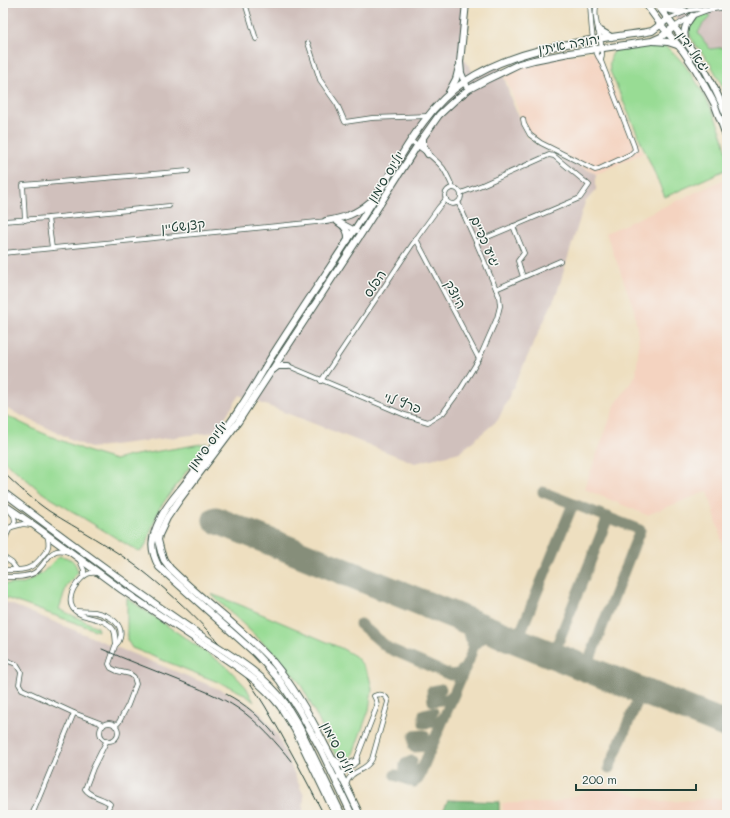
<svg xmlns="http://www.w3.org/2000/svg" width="730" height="818" viewBox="0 0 730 818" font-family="Mali,'Playpen Sans Hebrew',sans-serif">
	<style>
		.built { fill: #f4d3c0 }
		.industrial { fill: #d0c0bc }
		.green { fill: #98dc94; stroke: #5c8c64 }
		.forest { fill: #7abc7e; stroke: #4c7c59 }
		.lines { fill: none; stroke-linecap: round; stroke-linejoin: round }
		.taxiway { stroke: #868e7a; stroke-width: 11 }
		.runway { stroke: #868e7a; stroke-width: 27 }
		.street-casing { stroke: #3e5549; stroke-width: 5.5 }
		.secondary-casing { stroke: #3e5549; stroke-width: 8 }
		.street { stroke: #fff; stroke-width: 4 }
		.secondary { stroke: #fff; stroke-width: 6 }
		.rail { stroke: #1f3d34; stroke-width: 1 }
		.secondary-bridge-casing { stroke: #3e5549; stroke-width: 8; stroke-linecap: butt }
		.secondary-bridge { stroke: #fff; stroke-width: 6 }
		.labels { text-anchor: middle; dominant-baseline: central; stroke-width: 3; stroke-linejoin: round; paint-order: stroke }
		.street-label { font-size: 13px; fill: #1f3d34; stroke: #f6f6f2 }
	</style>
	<rect width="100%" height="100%" fill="#f6f6f2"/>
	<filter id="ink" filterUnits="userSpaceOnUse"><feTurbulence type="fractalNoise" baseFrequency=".025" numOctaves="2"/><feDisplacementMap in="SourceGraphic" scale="8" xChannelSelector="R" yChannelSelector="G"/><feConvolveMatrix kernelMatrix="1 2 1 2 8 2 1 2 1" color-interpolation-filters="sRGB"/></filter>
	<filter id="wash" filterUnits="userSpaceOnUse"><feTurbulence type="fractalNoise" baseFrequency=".012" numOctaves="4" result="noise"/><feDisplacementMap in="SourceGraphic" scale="16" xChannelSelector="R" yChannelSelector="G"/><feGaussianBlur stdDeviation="0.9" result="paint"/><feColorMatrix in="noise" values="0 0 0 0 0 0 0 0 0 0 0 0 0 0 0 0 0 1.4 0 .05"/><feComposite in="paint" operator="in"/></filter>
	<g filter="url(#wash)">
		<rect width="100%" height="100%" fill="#eedfc0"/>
		<g class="built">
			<polygon points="596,51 643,153 597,174 543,147 528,136 504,73 535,61"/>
			<polygon points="727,178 727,560 708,491 647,515 584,489 615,405 636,375 639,344 634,309 606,233"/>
			<polygon points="603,786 661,802 727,798 727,815 503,815 502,803 554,803"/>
		</g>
		<g class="industrial">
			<polygon points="3,3 466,3 463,56 472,71 475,71 499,61 511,99 527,137 543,148 596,174 596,190 585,202 557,293 498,420 460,452 415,463 240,395 215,432 90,448 3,407"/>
			<polygon points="664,3 727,3 727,100 717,72"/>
			<polygon points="3,601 236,696 259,711 277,734 304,796 303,815 3,815"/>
		</g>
		<g class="green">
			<path d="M706,14l3,1 1,2 -8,8 -4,8 12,16 17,-2v49c-5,-11 -11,-22 -17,-33 -6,-9 -22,-24 -21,-34 0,-9 10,-12 17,-15z"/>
			<path d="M652,44c4,1 9,1 12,2 26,14 59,79 63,108 1,5 0,10 0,15l-62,28 -55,-126c-1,-9 0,-17 7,-22z"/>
			<polygon points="3,414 40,432 92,453 115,460 130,456 207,443 159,509 150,533 148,541 144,548 139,552 44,494 3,460"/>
			<path d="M59,556c12,2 16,4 19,16l-11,13 -8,24 38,18 1,4 -95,-34v-13h21l18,-11z"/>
			<polygon points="211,594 238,604 341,648 355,656 362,664 369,676 372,689 369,710 351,759 349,762 345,761 335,754 306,694 298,680 275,654"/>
			<polygon points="127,598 226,666 246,687 254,702 244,694 228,686 132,648 127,640"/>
		</g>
		<polygon class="forest" points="448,800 499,802 499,815 441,815"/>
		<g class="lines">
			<g class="taxiway">
				<polyline points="543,492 640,530 586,668"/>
				<polyline points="360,624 388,648 450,675 458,674 465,668 469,660 473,647 469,632 466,624 458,617"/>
				<polyline points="517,641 573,504"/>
				<path d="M473,647c8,-10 14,-12 27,-13"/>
				<polyline points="553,655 608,517"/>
				<polyline points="441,689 432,691 433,701 448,699 454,694"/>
				<polyline points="433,712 424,714 424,723 438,722 444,718"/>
				<polyline points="424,735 414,736 414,747 426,746 435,738"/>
				<polyline points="412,761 405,764 405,773 422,769"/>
				<polyline points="609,768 642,690"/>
				<polyline points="395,775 414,782 418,779 465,668"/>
			</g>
			<polyline class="runway" points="216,520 727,725"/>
		</g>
	</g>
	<g filter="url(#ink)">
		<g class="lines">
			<g class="street-casing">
				<g id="street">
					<polyline points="245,3 256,39"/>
					<path d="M597,3c-6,18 9,40 4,58"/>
					<polyline points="711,3 711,9"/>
					<polyline points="668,19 690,10 700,9 708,10 727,7"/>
					<polyline points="674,27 692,16 708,10"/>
					<polyline points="308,43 320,80 337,104 345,122 372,118 428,116"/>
					<path d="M523,119l1,5 6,11 11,8 54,27 4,-1 32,-15 4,-4 -1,-4 -33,-85c-10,-12 -10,-43 -11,-58"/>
					<path d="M411,141c11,8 23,16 32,27 4,6 7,13 10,20"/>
					<circle cx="453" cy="196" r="8"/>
					<polyline points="461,193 482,185 549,155 554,156 589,185 580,198 476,242"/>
					<polyline points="48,218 52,248"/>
					<polyline points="25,220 23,185 188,171"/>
					<polyline points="3,221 48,218 169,206"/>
					<polyline points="342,223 357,231"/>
					<polyline points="513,226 524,253 518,261 523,277"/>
					<polyline points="416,239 479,359"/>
					<polyline points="3,253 327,221"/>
					<polyline points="496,289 560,261"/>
					<polyline points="286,365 405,415 428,422 443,413 460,390 479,359 497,318 500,306 499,296 496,289 476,242 458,202"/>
					<polyline points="321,381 416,239 439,207 446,199"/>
					<polyline points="3,525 8,528 23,524 31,525"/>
					<polyline points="3,543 10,528 13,526 15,521 14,516 10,511"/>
					<polyline points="3,557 12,563 14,566 17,570"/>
					<polyline points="80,561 84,570 84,575"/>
					<path d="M3,570c19,0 28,2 40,-15 7,-8 6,-11 4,-21"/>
					<path d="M97,573c-7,-1 -11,1 -16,6 -11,11 -17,29 1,36 10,4 24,4 31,14 3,4 2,11 3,15"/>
					<path d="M3,577c10,0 22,1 31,-4 14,-8 13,-28 34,-21"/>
					<path d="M77,611c6,1 12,0 18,1 14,3 31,12 24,29 -1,2 -3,3 -4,5 -2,6 -4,12 -6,18l2,4 6,3 13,3 4,3 2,7 -8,21 -9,17 -4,4"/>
					<polyline points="3,659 16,664 21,672 19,684 22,689 74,713 100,723 103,726"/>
					<circle cx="109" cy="732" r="9"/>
					<path d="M335,780c5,-8 15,-10 20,-17l22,-57 -1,-6 -2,-4c6,-3 13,-1 14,6l-16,57c-7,14 -21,9 -26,26"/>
					<polyline points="32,815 74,713"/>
					<path d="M105,815l5,-11c-7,-7 -19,-6 -25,-15l8,-21 14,-28"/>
				</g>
			</g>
			<g class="secondary-casing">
				<g id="secondary">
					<polyline points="645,3 661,25 683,51 696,70 714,103 727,138"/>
					<path d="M656,3l41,54c12,19 22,39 30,60"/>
					<path d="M660,6c8,5 15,6 25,5"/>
					<polyline points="599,30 606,34 611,37"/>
					<path d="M685,39c-2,-10 1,-15 7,-23"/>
					<polyline points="653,41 668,42 677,45"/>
					<polyline points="466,85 461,73 460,62 466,3"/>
					<polyline points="449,92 456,79 459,67"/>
					<polyline points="423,137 423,145 428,154"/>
					<path d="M326,221c18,-3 30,-7 44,-19"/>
					<path d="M338,222c7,4 11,10 10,18"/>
					<polyline points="273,370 278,366 288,366"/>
					<path d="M3,492c68,51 136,102 206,149"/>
					<polyline points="3,504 35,526 122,590 206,646"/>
					<polyline points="285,703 300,728 342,815"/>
					<polyline points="280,706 295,730 336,815"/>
					<path d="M334,760c8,6 13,7 22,1"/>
					<path d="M352,815l-31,-65 -22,-40 -19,-29 -11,-13 -14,-15 -96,-86c-10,-18 -8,-30 1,-48 6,-14 18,-26 27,-38 19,-25 38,-49 55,-76 10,-15 19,-31 28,-46 35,-55 72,-109 107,-164 25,-39 47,-86 87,-113 54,-36 121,-41 183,-50l5,-1 16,-12"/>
					<path d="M360,815c-11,-23 -22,-46 -34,-68 -15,-30 -31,-59 -53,-85 -31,-34 -70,-61 -103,-94l-6,-8 -3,-8 -3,-12 1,-5 8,-17 13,-19 58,-77 123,-188 56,-88 22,-31 16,-15 14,-11 17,-9 33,-16 15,-4 35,-7 83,-12 9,-4 13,-10"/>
				</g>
			</g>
			<use href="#street" class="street"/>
			<use href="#secondary" class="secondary"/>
			<g class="rail">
				<path d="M3,472c14,14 30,28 46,39 30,19 61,35 90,57 49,38 93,84 126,138 21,35 40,72 59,109"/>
				<path d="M102,649c25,11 51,21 76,31 21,9 42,16 61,29 18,12 39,35 52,52"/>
				<path d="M226,694c20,10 35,24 49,41"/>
			</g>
			<g class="secondary-bridge-casing">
				<g id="secondary-bridge">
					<path d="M209,641c28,18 56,35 76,62"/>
					<path d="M206,646c27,18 54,34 74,60"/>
				</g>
			</g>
			<use href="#secondary-bridge" class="secondary-bridge"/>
		</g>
	</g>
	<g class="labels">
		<g class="street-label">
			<text transform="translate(569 43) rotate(-10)">יהודה איתין</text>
			<text transform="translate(694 51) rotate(54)">יגאל ידין</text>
			<text transform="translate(385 176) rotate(-58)">יוליוס סימון</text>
			<text transform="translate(183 225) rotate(-6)">קצנשטיין</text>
			<text transform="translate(486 241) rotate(66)">יגיע כפיים</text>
			<text transform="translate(374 283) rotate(-56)">הפלס</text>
			<text transform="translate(456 294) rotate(62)">היוצק</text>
			<text transform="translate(403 402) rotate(20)">פרץ לוי</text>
			<text transform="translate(207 445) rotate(-53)">יוליוס סימון</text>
			<text transform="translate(339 748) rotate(63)">יוליוס סימון</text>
		</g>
	</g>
	<rect width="730" height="818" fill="none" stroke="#f6f6f2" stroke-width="16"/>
	<path d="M576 784v6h120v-6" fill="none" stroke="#1f3d34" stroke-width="2"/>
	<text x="582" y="784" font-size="12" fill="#1f3d34" stroke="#f6f6f2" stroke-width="3" paint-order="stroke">200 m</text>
</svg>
